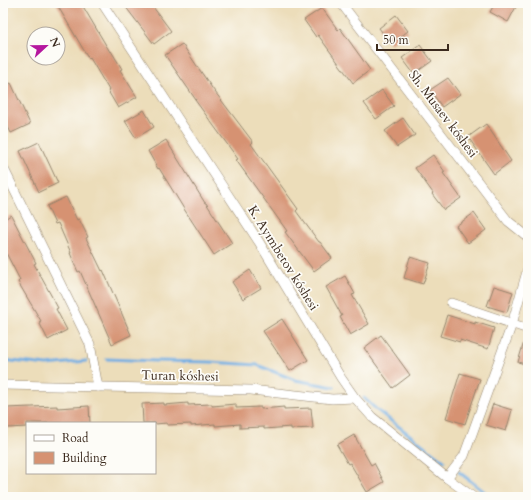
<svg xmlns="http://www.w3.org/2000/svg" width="531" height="500" viewBox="0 0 531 500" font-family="Cardo,serif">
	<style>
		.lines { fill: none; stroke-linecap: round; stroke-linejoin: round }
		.stream { stroke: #71aee3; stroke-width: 3 }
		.building { fill: #d69272 }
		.minor-casing { stroke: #94846c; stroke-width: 10 }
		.minor { stroke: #fff; stroke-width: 9 }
		.labels { text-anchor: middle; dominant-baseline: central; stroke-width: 3.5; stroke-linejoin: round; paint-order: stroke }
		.street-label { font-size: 13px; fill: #3b2a1e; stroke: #fdfcf7 }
	</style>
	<rect width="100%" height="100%" fill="#fdfcf7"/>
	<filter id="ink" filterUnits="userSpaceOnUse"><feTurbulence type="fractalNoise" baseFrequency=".025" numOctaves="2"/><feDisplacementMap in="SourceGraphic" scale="8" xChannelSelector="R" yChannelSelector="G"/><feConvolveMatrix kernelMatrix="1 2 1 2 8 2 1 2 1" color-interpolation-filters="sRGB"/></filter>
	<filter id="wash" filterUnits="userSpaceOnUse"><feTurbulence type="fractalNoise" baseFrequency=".012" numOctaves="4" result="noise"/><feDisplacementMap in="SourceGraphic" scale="16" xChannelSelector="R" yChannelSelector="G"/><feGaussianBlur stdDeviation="0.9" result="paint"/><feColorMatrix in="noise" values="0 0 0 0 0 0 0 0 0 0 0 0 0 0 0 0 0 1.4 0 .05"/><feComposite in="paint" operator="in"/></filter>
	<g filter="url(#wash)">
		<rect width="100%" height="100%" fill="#ecddba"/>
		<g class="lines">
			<g class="stream">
				<polyline points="107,359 157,361 210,362 257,365 295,380 334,387"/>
				<polyline points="3,360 47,365 86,361"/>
				<polyline points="364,398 377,410 444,461"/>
				<polyline points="459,472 491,497"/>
			</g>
		</g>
		<g id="blocks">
			<g class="building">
				<polygon points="56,3 81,3 110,52 111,51 122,69 120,70 137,97 118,108 108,91 109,90 90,58 89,59"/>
				<polygon points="129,3 150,3 171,31 154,44 125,6"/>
				<polygon points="495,3 518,3 508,22 490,12"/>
				<polygon points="322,8 338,30 340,28 370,70 353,83 318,35 316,37 304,20"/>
				<polygon points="396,15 408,31 391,44 379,28"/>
				<polygon points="182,44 212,88 253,142 251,144 298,209 296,211 319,242 320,242 332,258 314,271 285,232 287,231 236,160 238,159 195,100 196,100 165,55"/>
				<polygon points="420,45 432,61 414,74 402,58"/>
				<polygon points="3,71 9,84 11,83 30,124 11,133 3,116"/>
				<polygon points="448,78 460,94 442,107 430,90"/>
				<polygon points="382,90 394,106 376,119 364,103"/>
				<polygon points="144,110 154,127 136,138 125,121"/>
				<polygon points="403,118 415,135 397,147 385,131"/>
				<polygon points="486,124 511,161 494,174 468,137"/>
				<polygon points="166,140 205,203 206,203 232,243 214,255 184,209 159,168 158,169 148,151"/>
				<polygon points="39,142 58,183 39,192 20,151"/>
				<polygon points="433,155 445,172 443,173 461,198 444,210 432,194 433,193 415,168"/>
				<polygon points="66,197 77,220 79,219 88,237 86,238 102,271 103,270 131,335 112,344 91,296 80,271 78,272 70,253 71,253 58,223 55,224 47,206"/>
				<polygon points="474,213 486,230 468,243 456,226"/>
				<polygon points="11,215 36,263 34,264 58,308 56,309 67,330 48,340 39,322 41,321 18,282 20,280 3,247 3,220"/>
				<polygon points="410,257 430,263 423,284 404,278"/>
				<polygon points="250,270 261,288 243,299 232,282"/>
				<polygon points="345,276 355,294 352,295 369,324 350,335 340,317 342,316 326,287"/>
				<polygon points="494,286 513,292 507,312 487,306"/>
				<polygon points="447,315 475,324 475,322 494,328 488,349 460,340 460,342 440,336"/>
				<polygon points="282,319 308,360 290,371 263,331"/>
				<polygon points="381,335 410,375 393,388 364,348"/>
				<polygon points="526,335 528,335 528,365 518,362"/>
				<polygon points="460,373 480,379 465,424 446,418"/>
				<polygon points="164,403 164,405 188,403 188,405 212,404 212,406 236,404 236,408 261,407 261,409 284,407 284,409 311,408 313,428 291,429 291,427 264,429 264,427 240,428 240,424 215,426 215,424 191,426 191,424 167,425 167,423 155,424 155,423 143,423 142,404"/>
				<polygon points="493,404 512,410 506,431 486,425"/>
				<polygon points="57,406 57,408 89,406 90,423 27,423 27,427 7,428 6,408"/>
				<polygon points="354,435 371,465 374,463 384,482 367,492 350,463 348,464 337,445"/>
			</g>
		</g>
	</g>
	<g filter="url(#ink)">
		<use href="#blocks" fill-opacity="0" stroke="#94846c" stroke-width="1"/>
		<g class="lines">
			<g class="minor-casing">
				<g id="minor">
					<polyline points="102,3 259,242 341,378 355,398 372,417 447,478 473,497"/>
					<polyline points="341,3 508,221 528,237"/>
					<polyline points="3,167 90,344 98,387"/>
					<polyline points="451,303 528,329"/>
					<polyline points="3,385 251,390 332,399 355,398"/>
					<polyline points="447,478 464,456 512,324 528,268"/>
				</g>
			</g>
			<use href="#minor" class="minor"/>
		</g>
	</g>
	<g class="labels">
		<g class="street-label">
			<text transform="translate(443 114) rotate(53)">Sh. Musaev kóshesi</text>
			<text transform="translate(283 258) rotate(58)">K. Ayımbetov kóshesi</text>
			<text transform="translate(180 376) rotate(1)">Turan kóshesi</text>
		</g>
	</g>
	<rect width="531" height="500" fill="none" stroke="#fdfcf7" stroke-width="16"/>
	<rect x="26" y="422" width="130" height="52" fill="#fdfcf7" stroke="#afa8a0"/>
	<rect x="34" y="435" width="20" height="6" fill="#ffffff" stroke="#afa8a0"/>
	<text x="62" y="442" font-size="12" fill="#3b2a1e">Road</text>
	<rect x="34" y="452" width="20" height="12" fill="#d69272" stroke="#afa8a0"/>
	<text x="62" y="462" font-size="12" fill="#3b2a1e">Building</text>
	<g transform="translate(46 46) rotate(68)"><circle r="19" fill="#fdfcf7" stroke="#afa8a0"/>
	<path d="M0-3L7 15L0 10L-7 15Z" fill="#b5179e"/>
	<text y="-6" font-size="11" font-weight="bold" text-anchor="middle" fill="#3b2a1e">N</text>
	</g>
	<path d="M377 44v6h71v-6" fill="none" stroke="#3b2a1e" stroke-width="2"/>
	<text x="383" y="44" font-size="12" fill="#3b2a1e" stroke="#fdfcf7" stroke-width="3" paint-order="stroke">50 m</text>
</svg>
